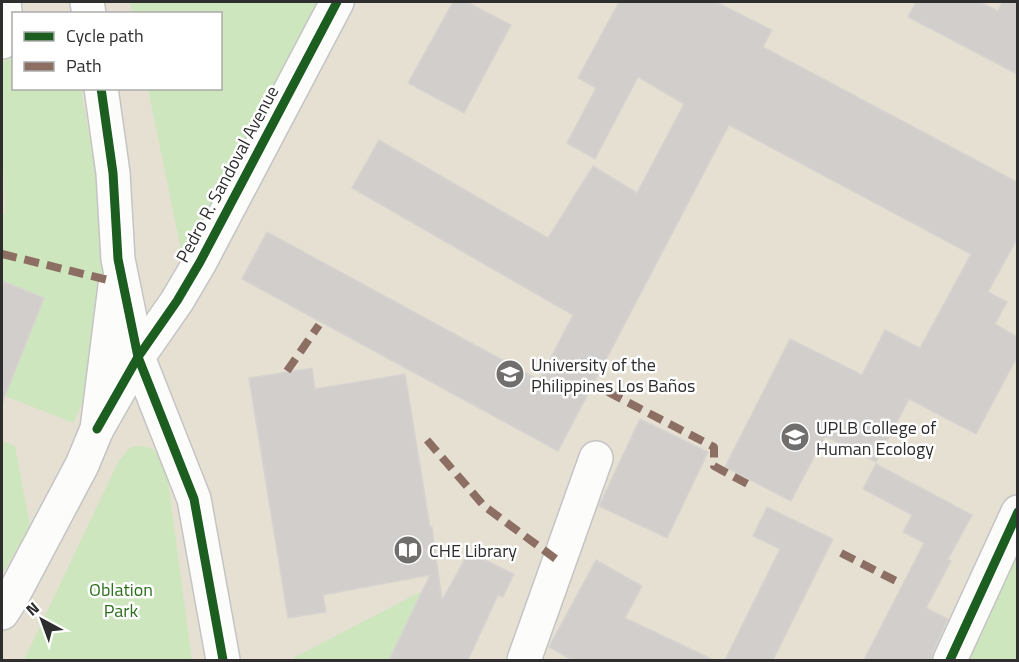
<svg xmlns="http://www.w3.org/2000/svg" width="1019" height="662" viewBox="0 0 1019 662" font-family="'Titillium Web',sans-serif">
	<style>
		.education { fill: #e6e0d3; fill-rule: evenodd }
		.green { fill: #cee6be }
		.building { fill: #d1cecb; stroke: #d7d4d0; stroke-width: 1.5 }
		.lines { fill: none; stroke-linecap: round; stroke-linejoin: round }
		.minor-casing { stroke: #c5c4c5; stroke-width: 36 }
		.minor { stroke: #fcfcfb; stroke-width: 33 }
		.quiet { stroke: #8d6e63; stroke-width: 8; stroke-dasharray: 15 8; stroke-linecap: butt }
		.cycleway-casing { stroke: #fff; stroke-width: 13 }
		.cycleway { stroke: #1b5e20; stroke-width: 9 }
		.labels { text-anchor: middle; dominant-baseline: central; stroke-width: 5; stroke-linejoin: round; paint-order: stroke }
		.street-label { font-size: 18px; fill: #2e2e2e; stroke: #fff }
		.poi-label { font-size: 18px; fill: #2e2e2e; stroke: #fff; text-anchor: start }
		.park-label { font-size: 18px; fill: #2c6e1b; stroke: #fff }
	</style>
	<rect width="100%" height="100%" fill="#ece8e4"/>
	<path class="education" d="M2,2h1015v658h-1015zM14,14h206v74h-206z"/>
	<g class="green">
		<polygon points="130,2 330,2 187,280 148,89 220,88 220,14 132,13"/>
		<polygon points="13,53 14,88 81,89 98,184 106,264 93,376 74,423 5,396 44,298 2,281 2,215 5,214 2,136 2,62 7,60"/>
		<polygon points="2,441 15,446 30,526 2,574"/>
		<polygon points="143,446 153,449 166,466 192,660 24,660 119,460 131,447"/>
		<polygon points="1017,527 1017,660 957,660"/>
		<polygon points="422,591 389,660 293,660 295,657"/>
	</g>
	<g class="building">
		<polygon points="453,2 467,2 511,25 464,113 408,83"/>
		<polygon points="619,2 716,2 772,30 763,47 1017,182 1017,239 988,292 1007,302 995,324 1017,337 1017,357 976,434 909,399 876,462 825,436 791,501 725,467 790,339 862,375 885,330 920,348 971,254 729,125 558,451 242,279 267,232 539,380 573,315 352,188 379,140 548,238 593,166 637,193 684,104 638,77 595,159 567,143 596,88 578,78"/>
		<polygon points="916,2 980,2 998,11 1002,2 1017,2 1017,74 908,17"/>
		<polygon points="2,281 44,298 3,401 2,401"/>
		<polygon points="312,368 315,389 405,374 430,527 432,527 442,600 469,552 514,574 503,597 498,595 468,660 389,660 430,575 323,595 326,612 288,618 249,378"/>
		<polygon points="640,419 708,452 667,538 599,506"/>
		<polygon points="876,464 972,515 948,559 951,561 926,608 948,619 933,652 931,660 864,660 924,543 903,532 912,515 863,489"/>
		<polygon points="767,507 833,539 773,660 725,660 780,549 753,536"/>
		<polygon points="596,560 642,586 625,618 714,660 572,660 549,647"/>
	</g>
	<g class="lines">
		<g class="minor-casing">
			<g id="minor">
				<polyline points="87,2 89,14"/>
				<polyline points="2,42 7,30 4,2"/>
				<polyline points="101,88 113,173 118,259 138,357 194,499 223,660"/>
				<polyline points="97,429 138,357 177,301 200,262 337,2"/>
				<polyline points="2,613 11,599 82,465 97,429 115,286"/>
				<polyline points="524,660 596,458"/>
				<polyline points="950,660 1018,512"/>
			</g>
		</g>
		<use href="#minor" class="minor"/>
		<g class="quiet">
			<polyline points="2,254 112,281"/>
			<polyline points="287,371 319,325"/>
			<polyline points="608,392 714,447 714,466 753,487"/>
			<polyline points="427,440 484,506 560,562"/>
			<polyline points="841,553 898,582"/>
		</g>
		<g class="cycleway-casing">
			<g id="cycleway">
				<polyline points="101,88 113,173 118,259 138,357 194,499 223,660"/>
				<polyline points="97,429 138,357 177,301 200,262 337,2"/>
				<polyline points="950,660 1018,512"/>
			</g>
		</g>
		<use href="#cycleway" class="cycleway"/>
	</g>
	<defs>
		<g id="university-disc" transform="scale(1.5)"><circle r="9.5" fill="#706f6e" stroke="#fff"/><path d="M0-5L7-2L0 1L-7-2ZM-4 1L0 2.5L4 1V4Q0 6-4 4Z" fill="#fff"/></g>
		<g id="library-disc" transform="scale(1.5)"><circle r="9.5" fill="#706f6e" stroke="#fff"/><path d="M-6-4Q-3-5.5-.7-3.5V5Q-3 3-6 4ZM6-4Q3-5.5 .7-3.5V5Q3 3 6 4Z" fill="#fff"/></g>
	</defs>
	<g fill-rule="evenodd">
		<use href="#university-disc" x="510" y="374"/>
		<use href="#university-disc" x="795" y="437"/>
		<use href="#library-disc" x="408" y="550"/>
	</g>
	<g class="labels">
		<g class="street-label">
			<text transform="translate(227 174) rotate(-62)">Pedro R. Sandoval Avenue</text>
		</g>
		<g class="poi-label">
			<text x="531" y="364">University of the<tspan x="531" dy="21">Philippines Los Baños</tspan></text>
			<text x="816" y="427">UPLB College of<tspan x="816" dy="21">Human Ecology</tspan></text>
			<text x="429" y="550">CHE Library</text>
		</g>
		<g class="park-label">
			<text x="121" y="589">Oblation<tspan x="121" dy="21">Park</tspan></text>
		</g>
	</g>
	<rect width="1019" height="662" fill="none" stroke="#2e2e2e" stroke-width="6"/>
	<rect x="12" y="12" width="210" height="78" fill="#ffffff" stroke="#ababab" stroke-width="1.5"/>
	<rect x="24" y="32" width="30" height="9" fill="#1b5e20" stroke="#ababab" stroke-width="1.5"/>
	<text x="66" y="42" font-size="18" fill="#2e2e2e">Cycle path</text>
	<rect x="24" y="62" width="30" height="9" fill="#8d6e63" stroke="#ababab" stroke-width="1.5"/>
	<text x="66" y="72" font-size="18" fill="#2e2e2e">Path</text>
	<g transform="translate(42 620) rotate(319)" stroke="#ffffff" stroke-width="4.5" paint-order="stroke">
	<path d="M0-4.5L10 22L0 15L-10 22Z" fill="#2e2e2e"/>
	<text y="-9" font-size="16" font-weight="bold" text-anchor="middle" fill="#2e2e2e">N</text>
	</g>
</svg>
